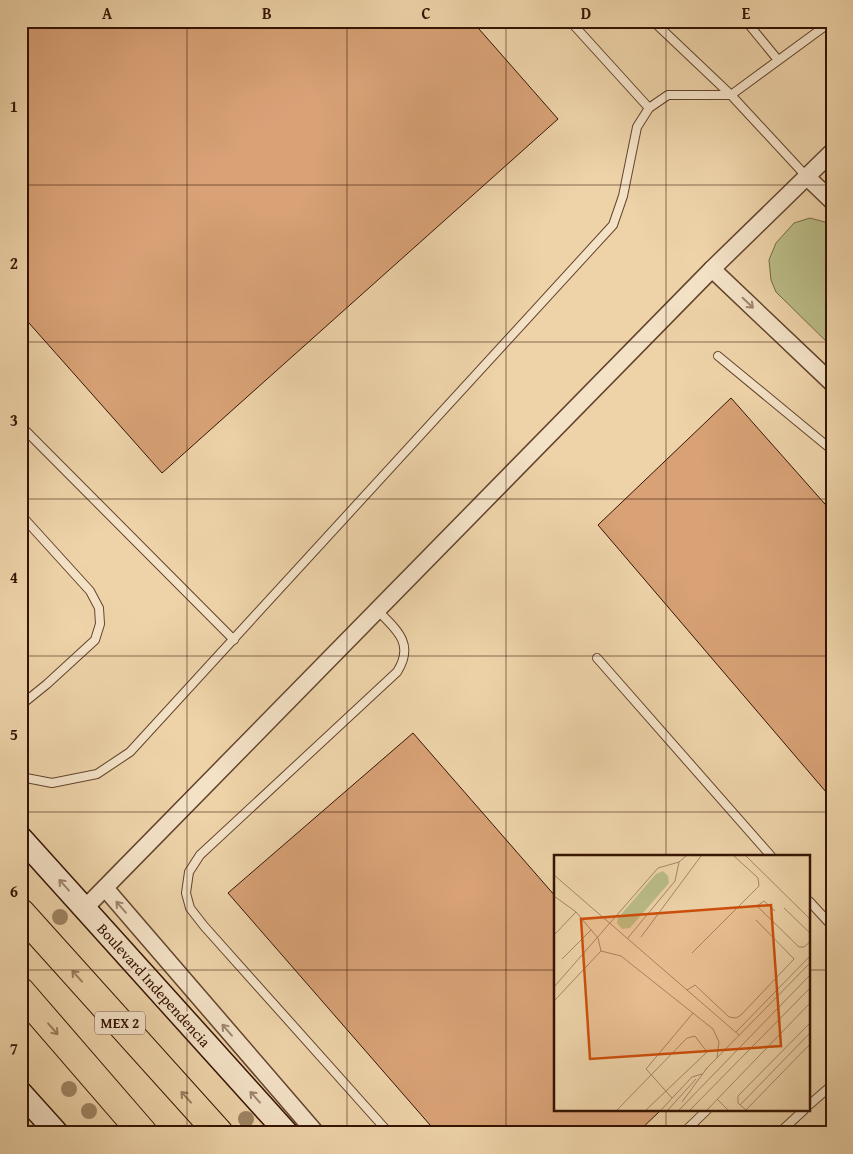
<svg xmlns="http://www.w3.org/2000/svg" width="853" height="1154" viewBox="0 0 853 1154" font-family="'Gentium Book Plus',serif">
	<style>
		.green { fill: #babc87; stroke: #786845 }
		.building { fill: #d8a176; stroke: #351403 }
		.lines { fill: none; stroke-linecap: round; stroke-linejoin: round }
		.lane-casing { stroke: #63442c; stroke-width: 10 }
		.street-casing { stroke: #63442c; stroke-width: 19 }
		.secondary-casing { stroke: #351403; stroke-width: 25 }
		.highway-casing { stroke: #351403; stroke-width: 30 }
		.lane { stroke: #f4e2c7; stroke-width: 8 }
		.street { stroke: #f4e2c7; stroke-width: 16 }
		.secondary { stroke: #f4e2c7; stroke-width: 22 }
		.highway { stroke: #eed3a9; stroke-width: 28 }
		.tree { fill: #9e8564 }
		.oneway { stroke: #9e856f }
		.oneway2 { stroke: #9b7d5e }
		.grid { fill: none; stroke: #351403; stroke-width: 1; stroke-opacity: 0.55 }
		.labels { text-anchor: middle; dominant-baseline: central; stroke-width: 4; stroke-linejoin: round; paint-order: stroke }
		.shield { fill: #f4e2c7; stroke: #6e523e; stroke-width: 1 }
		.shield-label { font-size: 14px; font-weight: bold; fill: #351403 }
		.street-label { font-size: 15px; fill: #351403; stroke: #f4e2c7 }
		.inset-road { fill: none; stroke: #a48767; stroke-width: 1 }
		.view { fill: #cd4f0b; fill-opacity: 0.15; stroke: #cd4f0b; stroke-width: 2.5 }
		.inset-edge { fill: none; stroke: #351403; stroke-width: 2.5 }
		.neatline { fill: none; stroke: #351403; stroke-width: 2 }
		.grid-label { font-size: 16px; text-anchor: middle; font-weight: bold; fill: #351403 }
	</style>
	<rect width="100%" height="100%" fill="#eed3a9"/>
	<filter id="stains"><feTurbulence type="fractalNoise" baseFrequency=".004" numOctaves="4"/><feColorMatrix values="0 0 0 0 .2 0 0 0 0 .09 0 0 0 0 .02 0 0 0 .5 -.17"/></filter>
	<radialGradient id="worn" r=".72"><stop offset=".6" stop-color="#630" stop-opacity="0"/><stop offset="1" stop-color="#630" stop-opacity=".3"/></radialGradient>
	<polygon class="green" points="810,218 832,224 832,347 776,292 771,280 769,260 776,243 794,223"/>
	<g class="building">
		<polygon points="21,21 472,21 558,119 162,473 21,314"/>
		<polygon points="731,398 832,512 832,799 598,525"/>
		<polygon points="413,733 556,897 556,1110 661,1110 637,1133 437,1133 228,893"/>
	</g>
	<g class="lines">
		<g class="lane-casing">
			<g id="lane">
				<polyline points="570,21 649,108"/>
				<polyline points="653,21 731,95 807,177"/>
				<polyline points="746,21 778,60"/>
				<polyline points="718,356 832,450"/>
				<polyline points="21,426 234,640"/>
				<polyline points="21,515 90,591 99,608 100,624 95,640 47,684 26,701 21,703"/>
				<path d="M377,610c20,20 38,34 20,62l-197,183 -11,17 -3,21 4,15 14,18 185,207"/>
				<polyline points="597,658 771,856"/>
				<polyline points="21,777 52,783 97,774 130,752 613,225 623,196 637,127 649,108 668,95 731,95 832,21"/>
				<polyline points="809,901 832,926"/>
				<polyline points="809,1105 832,1085"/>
				<polyline points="683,1133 707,1110"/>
				<polyline points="779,1133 804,1110"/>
			</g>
		</g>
		<g class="street-casing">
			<g id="street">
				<polyline points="807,177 832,201"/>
				<polyline points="712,269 832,383"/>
				<polyline points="105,888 316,1133"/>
				<polyline points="85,908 712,269 832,152"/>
			</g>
		</g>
		<g class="secondary-casing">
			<g id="secondary">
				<polyline points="21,838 287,1133"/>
				<polyline points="21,1093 57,1133"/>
			</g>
		</g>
		<g class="highway-casing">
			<g id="highway">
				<polyline points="21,913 219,1133"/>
				<polyline points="21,992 143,1133"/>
			</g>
		</g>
		<use href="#lane" class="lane"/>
		<use href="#street" class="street"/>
		<use href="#secondary" class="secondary"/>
		<use href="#highway" class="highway"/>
	</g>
	<g class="tree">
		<circle cx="60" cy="917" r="8"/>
		<circle cx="69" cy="1089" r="8"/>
		<circle cx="89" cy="1111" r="8"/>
		<circle cx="246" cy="1119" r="8"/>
	</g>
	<defs><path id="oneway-shaft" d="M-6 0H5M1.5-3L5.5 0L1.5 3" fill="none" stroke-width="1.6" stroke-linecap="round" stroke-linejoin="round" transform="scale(1.25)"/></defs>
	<g class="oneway">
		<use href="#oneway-shaft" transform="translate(748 303) rotate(44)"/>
		<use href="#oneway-shaft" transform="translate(64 885) rotate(-132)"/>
		<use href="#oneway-shaft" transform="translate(121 907) rotate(-131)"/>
		<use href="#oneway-shaft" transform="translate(227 1030) rotate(-131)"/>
		<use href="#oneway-shaft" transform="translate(255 1097) rotate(-132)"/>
	</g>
	<g class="oneway2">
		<use href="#oneway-shaft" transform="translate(77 976) rotate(-132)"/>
		<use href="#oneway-shaft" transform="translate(53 1029) rotate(49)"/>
		<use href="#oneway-shaft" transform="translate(186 1097) rotate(-132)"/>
	</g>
	<path class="grid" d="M187,21v1112M347,21v1112M506,21v1112M666,21v835M21,185h811M21,342h811M21,499h811M21,656h811M21,812h811M21,970h535M809,970h23M666,1110v23"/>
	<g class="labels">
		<rect class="shield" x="95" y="1011.5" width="50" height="23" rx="4"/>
		<g class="shield-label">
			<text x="120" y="1023">MEX 2</text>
		</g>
		<g class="street-label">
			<text transform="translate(154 985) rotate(48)">Boulevard Independencia</text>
		</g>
	</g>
	<g transform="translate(554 855)">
		<rect width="256" height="256" fill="#eed3a9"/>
		<path d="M109,16l5,5 1,7 -39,45 -8,1 -5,-6 1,-5 38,-44z" fill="#babc87"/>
		<path class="inset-road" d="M192,1l65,64M0,20l185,160M0,41l22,16 22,26 3,13 20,5 92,73 6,13 -2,16M230,53l27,26M221,56l-11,-10 -7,5 42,41h5l7,-6M0,80l22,-23M87,82l60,-81M73,84l48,-58 4,-19 7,-6M138,98l67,-67 -1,-8 -24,-22M8,104l29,-29M0,132l104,-119 21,-6M133,135l8,-5 34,32 7,1 5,-3 53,-56 -38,-39M0,146l47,-50M182,177l75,-77M151,215l106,-108M118,243l-26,-29 47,-56M163,244l12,12M128,247l25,-34M186,250l71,-73M192,255l65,-67M62,256l71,-73 8,-2 12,16 -62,59M106,256l32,-34 10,-3M113,256l29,-32M124,256l133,-137M135,256l122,-124M152,256l105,-109M193,256l-9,-8v-7l73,-74"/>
		<path class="view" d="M217,50l10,141 -191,13 -9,-140z"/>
		<rect width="256" height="256" class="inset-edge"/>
	</g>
	<rect width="853" height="1154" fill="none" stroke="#eed3a9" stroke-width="55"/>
	<rect x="28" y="28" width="798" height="1098" class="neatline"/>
	<g class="grid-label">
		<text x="107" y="19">A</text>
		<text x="267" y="19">B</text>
		<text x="426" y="19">C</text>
		<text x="586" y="19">D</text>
		<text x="746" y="19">E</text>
		<text x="14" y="112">1</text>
		<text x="14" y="269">2</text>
		<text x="14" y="426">3</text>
		<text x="14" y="583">4</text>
		<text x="14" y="740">5</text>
		<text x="14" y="897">6</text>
		<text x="14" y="1054">7</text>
	</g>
	<rect width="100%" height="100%" filter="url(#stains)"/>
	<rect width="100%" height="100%" fill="url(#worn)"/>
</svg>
